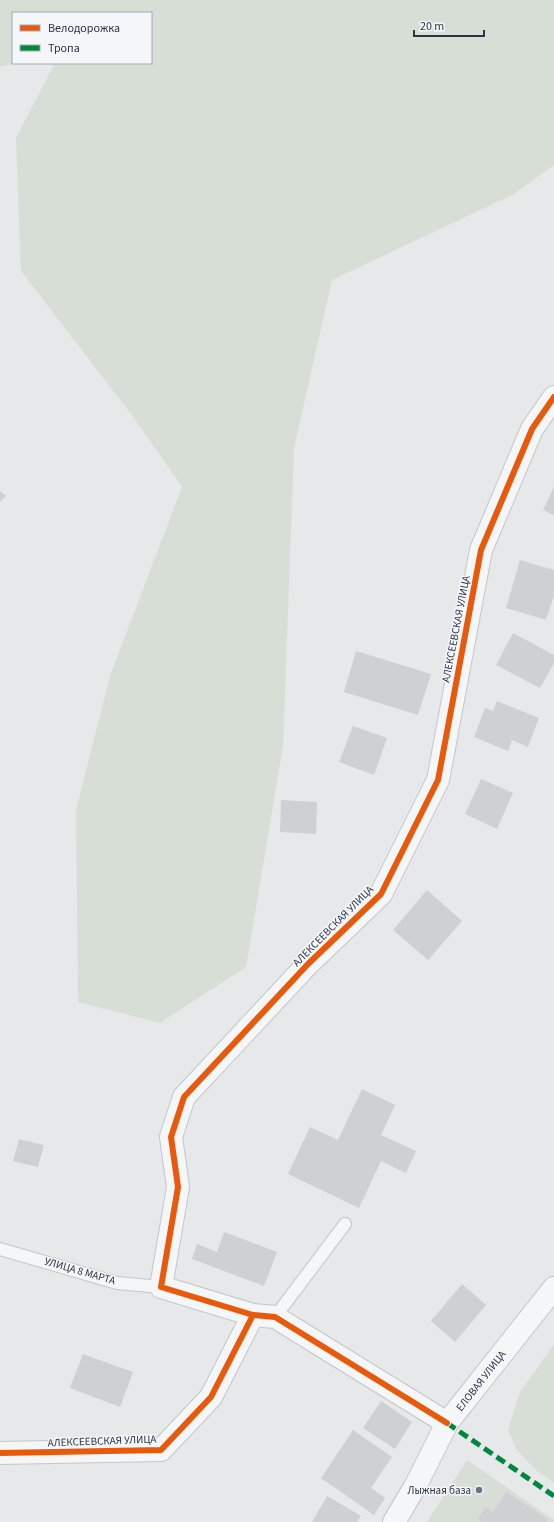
<svg xmlns="http://www.w3.org/2000/svg" width="554" height="1522" viewBox="0 0 554 1522" font-family="'Source Sans 3',sans-serif">
	<style>
		.green { fill: #d7ded6 }
		.building { fill: #ced0d3 }
		.lines { fill: none; stroke-linecap: round; stroke-linejoin: round }
		.lane-casing { stroke: #c4c6c8; stroke-width: 14 }
		.street-casing { stroke: #c4c6c8; stroke-width: 24 }
		.lane { stroke: #f5f6f7; stroke-width: 12 }
		.street { stroke: #f5f6f7; stroke-width: 22 }
		.quiet { stroke: #00873e; stroke-width: 5; stroke-dasharray: 10 5; stroke-linecap: butt }
		.cycleway-casing { stroke: #f4f6f9; stroke-width: 8 }
		.cycleway { stroke: #e8590c; stroke-width: 6 }
		.poi-dot { fill: #6c747f; stroke: #f4f6f9; stroke-width: 1.5 }
		.labels { text-anchor: middle; dominant-baseline: central; stroke-width: 3; stroke-linejoin: round; paint-order: stroke }
		.street-label { font-size: 11px; fill: #2b3645; stroke: #f4f6f9 }
		.poi-label { font-size: 11px; fill: #2b3645; stroke: #f4f6f9; text-anchor: end }
	</style>
	<rect width="100%" height="100%" fill="#e6e8ea"/>
	<g class="green">
		<polygon points="0,0 554,0 554,165 514,194 332,280 294,448 283,746 246,967 160,1023 78,1002 76,810 110,676 182,487 134,418 21,271 16,138 55,63 151,63 151,13 13,13 13,63 17,63 0,67"/>
		<polygon points="554,1345 554,1483 536,1470 517,1450 508,1430 520,1392"/>
		<polygon points="467,1460 554,1520 554,1522 427,1522"/>
	</g>
	<g class="building">
		<polygon points="554,487 554,515 543,510"/>
		<polygon points="0,491 6,496 0,502"/>
		<polygon points="520,560 554,570 554,595 546,620 506,608"/>
		<polygon points="513,633 554,655 554,663 540,688 496,665"/>
		<polygon points="356,651 431,674 418,715 344,692"/>
		<polygon points="497,701 539,718 528,747 512,740 508,751 474,737 485,708 493,711"/>
		<polygon points="353,726 387,738 374,775 339,762"/>
		<polygon points="481,779 513,793 497,829 465,814"/>
		<polygon points="281,800 317,802 316,834 280,832"/>
		<polygon points="427,890 462,921 428,960 393,930"/>
		<polygon points="362,1089 395,1105 381,1135 416,1151 406,1173 381,1161 359,1208 288,1174 310,1127 338,1140"/>
		<polygon points="19,1139 44,1145 38,1167 13,1161"/>
		<polygon points="224,1232 277,1252 264,1286 192,1259 197,1244 217,1252"/>
		<polygon points="462,1284 486,1305 455,1342 431,1321"/>
		<polygon points="83,1354 133,1372 120,1407 70,1388"/>
		<polygon points="381,1401 412,1422 395,1449 363,1428"/>
		<polygon points="353,1430 392,1457 371,1488 385,1498 374,1515 321,1478"/>
		<polygon points="506,1492 548,1519 547,1522 482,1522 478,1519 485,1507 493,1512"/>
		<polygon points="327,1496 361,1516 357,1522 312,1522"/>
	</g>
	<g class="lines">
		<g class="lane-casing">
			<g id="lane">
				<polyline points="0,1249 117,1283 161,1287"/>
				<polyline points="275,1317 345,1224"/>
			</g>
		</g>
		<g class="street-casing">
			<g id="street">
				<polyline points="447,1423 275,1317 253,1315 161,1287 178,1187 171,1137 184,1097 308,964 381,894 438,780 481,550 532,429 554,397"/>
				<polyline points="0,1453 161,1450 211,1397 253,1315"/>
				<polyline points="394,1522 416,1485 447,1423 554,1288"/>
			</g>
		</g>
		<use href="#lane" class="lane"/>
		<use href="#street" class="street"/>
		<polyline class="quiet" points="447,1423 554,1496"/>
		<g class="cycleway-casing">
			<g id="cycleway">
				<polyline points="447,1423 275,1317 253,1315 161,1287 178,1187 171,1137 184,1097 308,964 381,894 438,780 481,550 532,429 554,397"/>
				<polyline points="0,1453 161,1450 211,1397 253,1315"/>
			</g>
		</g>
		<use href="#cycleway" class="cycleway"/>
	</g>
	<circle class="poi-dot" cx="479" cy="1490" r="4"/>
	<g class="labels">
		<g class="street-label">
			<text transform="translate(456 629) rotate(-79)">АЛЕКСЕЕВСКАЯ УЛИЦА</text>
			<text transform="translate(333 926) rotate(-45)">АЛЕКСЕЕВСКАЯ УЛИЦА</text>
			<text transform="translate(80 1271) rotate(16)">УЛИЦА 8 МАРТА</text>
			<text transform="translate(481 1381) rotate(-52)">ЕЛОВАЯ УЛИЦА</text>
			<text transform="translate(102 1441) rotate(-2)">АЛЕКСЕЕВСКАЯ УЛИЦА</text>
		</g>
		<g class="poi-label">
			<text x="471" y="1490">Лыжная база</text>
		</g>
	</g>
	<rect x="12" y="12" width="140" height="52" fill="#f4f6f9" stroke="#a4a9b1"/>
	<rect x="20" y="25" width="20" height="6" fill="#e8590c" stroke="#a4a9b1"/>
	<text x="48" y="32" font-size="12" fill="#2b3645">Велодорожка</text>
	<rect x="20" y="45" width="20" height="6" fill="#00873e" stroke="#a4a9b1"/>
	<text x="48" y="52" font-size="12" fill="#2b3645">Тропа</text>
	<path d="M414 30v6h70v-6" fill="none" stroke="#2b3645" stroke-width="2"/>
	<text x="420" y="30" font-size="12" fill="#2b3645" stroke="#f4f6f9" stroke-width="3" paint-order="stroke">20 m</text>
</svg>
